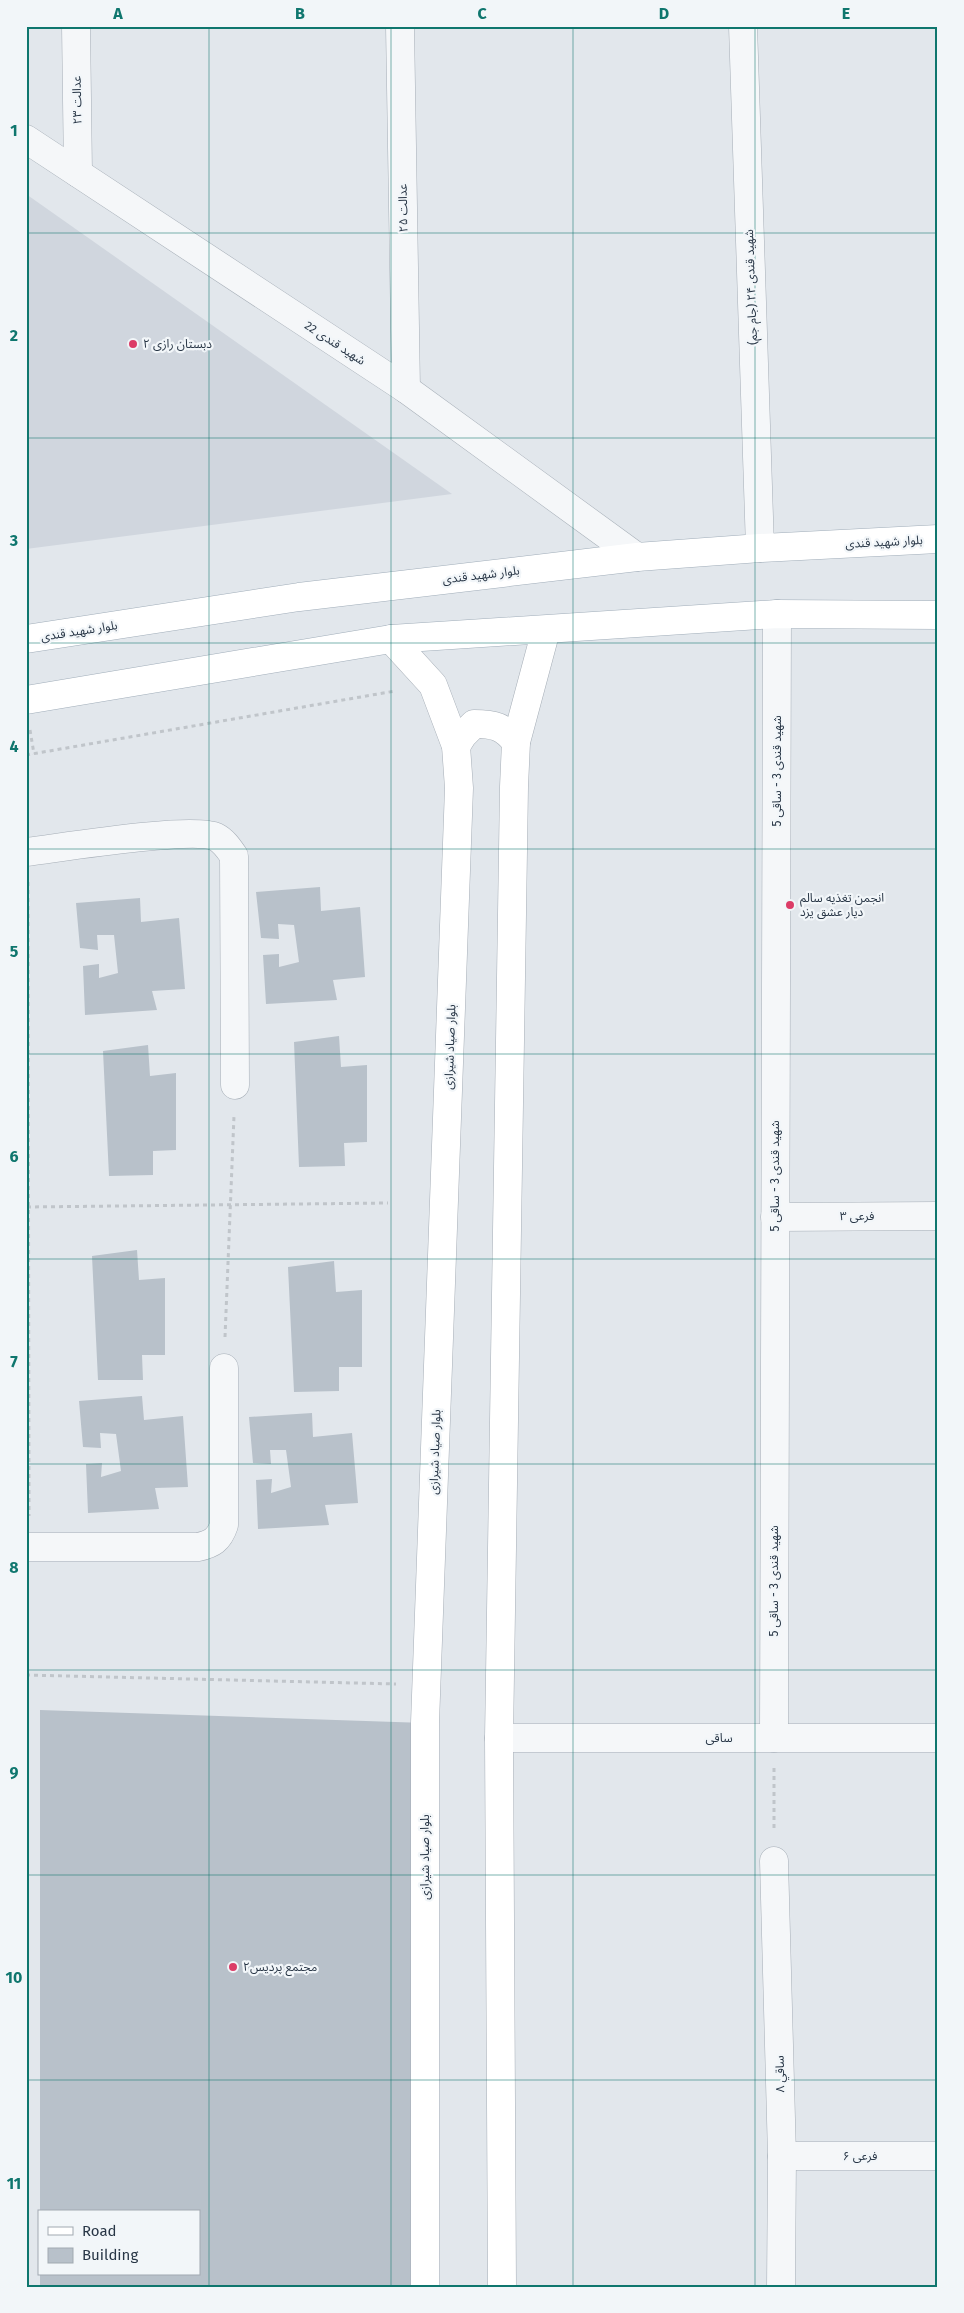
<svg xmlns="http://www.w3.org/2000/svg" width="964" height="2313" viewBox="0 0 964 2313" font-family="'Fira Sans','Noto Sans Arabic',sans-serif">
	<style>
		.built { fill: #d0d6de }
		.building { fill: #b8c1ca }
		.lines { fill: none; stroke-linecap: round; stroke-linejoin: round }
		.minor-casing { stroke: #a6aeb7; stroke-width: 29 }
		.secondary-casing { stroke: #a6aeb7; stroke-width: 29 }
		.primary-casing { stroke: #a0adb9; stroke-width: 29 }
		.path { stroke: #c0c5ca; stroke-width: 3; stroke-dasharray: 4 4; stroke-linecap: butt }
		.minor { stroke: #f5f7f9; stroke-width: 28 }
		.secondary { stroke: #fff; stroke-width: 28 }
		.primary { stroke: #fff; stroke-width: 28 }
		.grid { fill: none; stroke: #0f766e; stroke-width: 1; stroke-opacity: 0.55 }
		.poi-dot { fill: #dc3c67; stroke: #f2f6f9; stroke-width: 2 }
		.labels { text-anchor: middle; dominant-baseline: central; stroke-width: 4.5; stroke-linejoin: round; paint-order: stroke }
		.street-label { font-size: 12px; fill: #283646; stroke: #f2f6f9 }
		.poi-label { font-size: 12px; fill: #283646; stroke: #f2f6f9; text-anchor: start }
		.neatline { fill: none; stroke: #0f766e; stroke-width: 2 }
		.grid-label { font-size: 16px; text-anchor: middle; font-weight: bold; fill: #0f766e }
	</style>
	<rect width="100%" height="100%" fill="#e2e7ec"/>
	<polygon class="built" points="26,194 452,494 26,549"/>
	<g class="building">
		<polygon points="320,887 321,911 360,907 365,977 333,980 337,1000 266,1004 263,955 279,954 279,967 299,962 294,925 278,924 279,939 261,938 256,892"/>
		<polygon points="140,898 141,922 179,918 185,989 152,991 157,1010 85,1015 83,966 99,964 99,978 118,973 114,935 97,935 98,950 80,948 76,903"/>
		<polygon points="339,1036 341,1067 367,1065 367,1142 344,1143 345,1166 299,1167 294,1042"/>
		<polygon points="148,1045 150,1076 176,1073 176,1150 153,1151 153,1175 109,1176 103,1051"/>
		<polygon points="137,1250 139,1280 165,1278 165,1355 142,1355 143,1380 98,1380 92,1256"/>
		<polygon points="334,1261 336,1292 362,1290 362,1367 339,1367 339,1391 294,1392 288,1267"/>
		<polygon points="142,1396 144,1420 183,1416 188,1487 155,1488 159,1509 88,1513 86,1464 102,1463 101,1477 121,1471 116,1434 100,1433 101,1448 83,1447 79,1401"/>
		<polygon points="312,1413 313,1437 352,1433 358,1503 325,1505 329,1525 258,1529 256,1480 272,1479 271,1493 291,1487 286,1450 270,1450 271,1464 253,1463 249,1417"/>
		<polygon points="40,1710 425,1723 425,2287 40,2287 40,2274 199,2274 199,2212 40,2212"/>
	</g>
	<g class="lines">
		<g class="minor-casing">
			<g id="minor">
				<polyline points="76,26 78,173"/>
				<polyline points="400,26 406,389"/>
				<polyline points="743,26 760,548"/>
				<polyline points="26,139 406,389 637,557"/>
				<path d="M26,852c34,-4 166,-26 190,-15 8,4 13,12 18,19l1,229"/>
				<polyline points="775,1217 938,1216"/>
				<path d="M26,1547h172c14,-3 21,-7 26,-22v-157"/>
				<polyline points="499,1738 938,1738"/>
				<polyline points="774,1738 777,614"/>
				<polyline points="774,1861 782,2156 781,2287"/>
				<polyline points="782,2156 938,2156"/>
			</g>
		</g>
		<g class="secondary-casing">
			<g id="secondary">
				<polyline points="391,639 433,685 456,746 459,788 425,1723 425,2287"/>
				<path d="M456,746l7,-11 11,-11c20,0 29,2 42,18"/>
				<polyline points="502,2287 499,1738 514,787 516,742 546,630"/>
			</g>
		</g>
		<g class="primary-casing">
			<g id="primary">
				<polyline points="26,639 299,597 637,557 760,548 938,539"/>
				<polyline points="26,700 391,639 777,614 938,615"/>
			</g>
		</g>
		<g class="path">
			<polyline points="30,730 34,754"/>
			<polyline points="26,755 395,691"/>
			<polyline points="28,882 29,1516"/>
			<polyline points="27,1207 388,1203"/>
			<polyline points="225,1337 234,1116"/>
			<polyline points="26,1675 396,1684"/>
			<polyline points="774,1768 774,1830"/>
		</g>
		<use href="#minor" class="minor"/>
		<use href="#secondary" class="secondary"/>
		<use href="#primary" class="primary"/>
	</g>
	<path class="grid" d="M209,26v2261M391,26v2261M573,26v2261M755,26v2261M26,233h912M26,438h912M26,643h912M26,849h912M26,1054h912M26,1259h912M26,1464h912M26,1670h912M26,1875h912M26,2080h912"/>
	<g class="poi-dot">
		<circle cx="133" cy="344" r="5"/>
		<circle cx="790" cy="905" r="5"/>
		<circle cx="233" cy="1967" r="5"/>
	</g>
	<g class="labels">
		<g class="street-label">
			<text transform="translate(77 100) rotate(-91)">عدالت ۲۳</text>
			<text transform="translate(403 208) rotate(-91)">عدالت ۲۵</text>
			<text transform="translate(751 287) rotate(-92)">شهید قندی ۲۴ (جام جم)</text>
			<text transform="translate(335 343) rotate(33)">شهید قندی 22</text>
			<text transform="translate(884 542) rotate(-3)">بلوار شهید قندی</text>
			<text transform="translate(481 575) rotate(-7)">بلوار شهید قندی</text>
			<text transform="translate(79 631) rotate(-9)">بلوار شهید قندی</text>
			<text transform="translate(777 771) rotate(-90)">شهید قندی 3 - ساقی 5</text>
			<text transform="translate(450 1047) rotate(-88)">بلوار صیاد شیرازی</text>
			<text transform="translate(775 1176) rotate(-90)">شهید قندی 3 - ساقی 5</text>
			<text x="857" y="1216">فرعی ۳</text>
			<text transform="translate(435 1452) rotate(-88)">بلوار صیاد شیرازی</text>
			<text transform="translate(774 1581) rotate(-90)">شهید قندی 3 - ساقی 5</text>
			<text x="719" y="1738">ساقی</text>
			<text transform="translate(425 1857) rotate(-90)">بلوار صیاد شیرازی</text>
			<text transform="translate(780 2074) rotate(-91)">ساقي ۸</text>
			<text x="860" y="2156">فرعی ۶</text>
		</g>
		<g class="poi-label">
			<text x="143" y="344">دبستان رازی ۲</text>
			<text x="800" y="898">انجمن تغذیه سالم<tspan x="800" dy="14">دیار عشق یزد</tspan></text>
			<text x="243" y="1967">مجتمع پردیس۲</text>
		</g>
	</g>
	<rect width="964" height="2313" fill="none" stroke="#f2f6f9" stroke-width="55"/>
	<rect x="38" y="2210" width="162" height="65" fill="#f2f6f9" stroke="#a1a9b1"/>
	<rect x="48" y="2227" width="25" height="8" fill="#ffffff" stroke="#a1a9b1"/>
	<text x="82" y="2236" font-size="15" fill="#283646">Road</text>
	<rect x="48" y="2248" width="25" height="15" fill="#b8c1ca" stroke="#a1a9b1"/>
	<text x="82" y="2260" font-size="15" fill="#283646">Building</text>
	<rect x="28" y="28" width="908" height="2258" class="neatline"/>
	<g class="grid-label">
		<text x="118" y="19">A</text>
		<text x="300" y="19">B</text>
		<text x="482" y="19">C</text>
		<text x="664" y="19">D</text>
		<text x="846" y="19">E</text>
		<text x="14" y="136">1</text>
		<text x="14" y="341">2</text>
		<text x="14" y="546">3</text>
		<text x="14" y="752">4</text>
		<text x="14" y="957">5</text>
		<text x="14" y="1162">6</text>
		<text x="14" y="1367">7</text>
		<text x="14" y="1573">8</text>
		<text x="14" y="1778">9</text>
		<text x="14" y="1983">10</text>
		<text x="14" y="2189">11</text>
	</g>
</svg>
